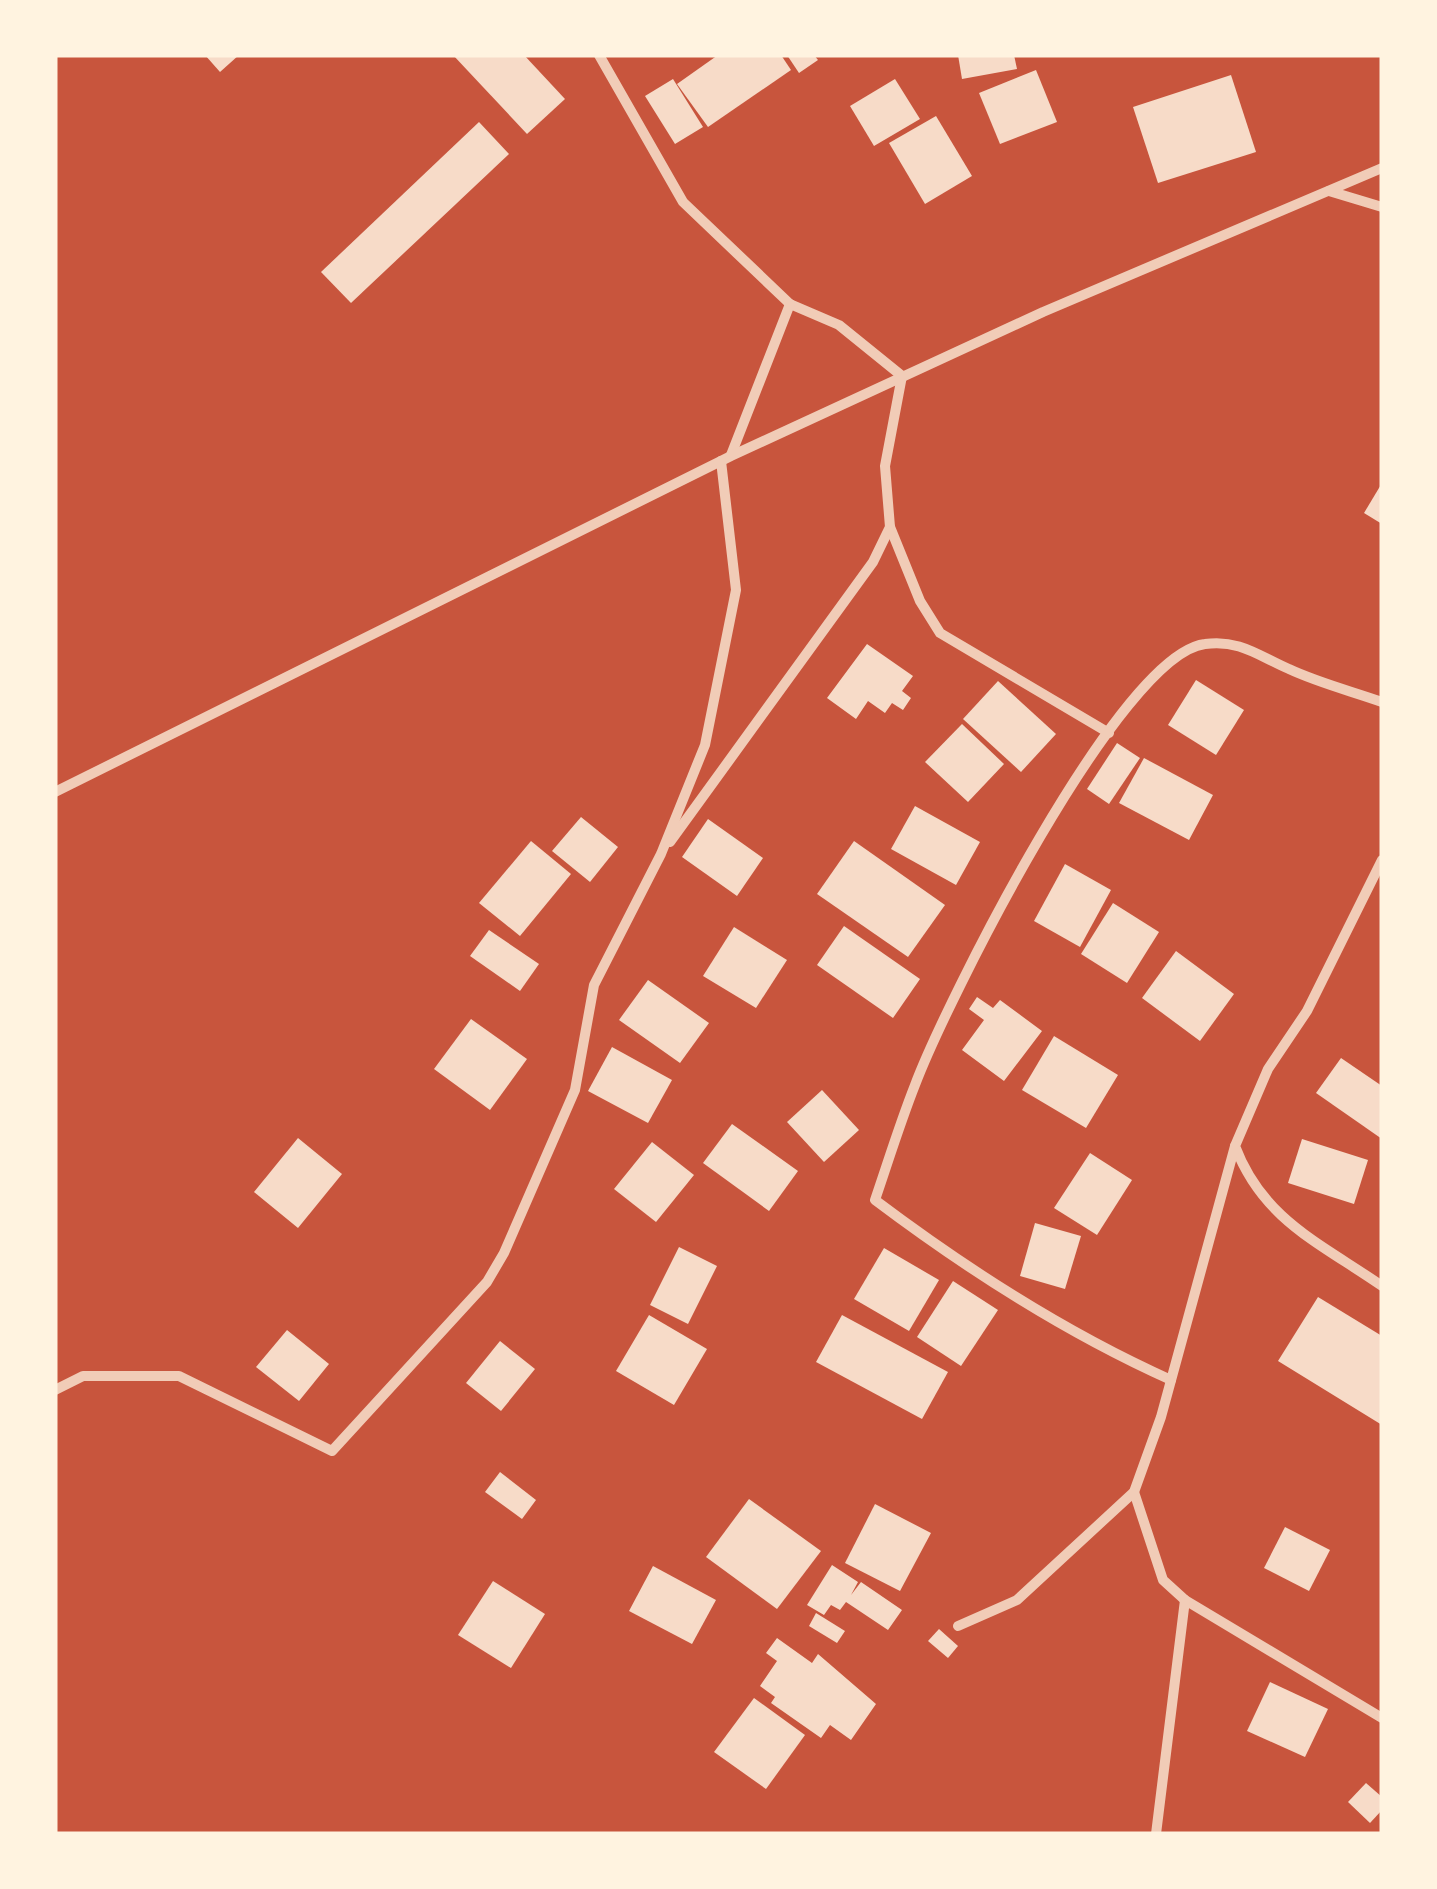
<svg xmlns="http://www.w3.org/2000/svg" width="1437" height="1889" viewBox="0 0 1437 1889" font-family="'Exo 2',sans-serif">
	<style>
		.building { fill: #f7dbc8 }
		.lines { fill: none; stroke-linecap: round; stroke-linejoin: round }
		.minor { stroke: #f1ccb7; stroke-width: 10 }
	</style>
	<rect width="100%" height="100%" fill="#c8553d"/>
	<g class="building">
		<polygon points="205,55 239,55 220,72"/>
		<polygon points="453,55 524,55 565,99 527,134"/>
		<polygon points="718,55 781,55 791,70 708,127 677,84"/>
		<polygon points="787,55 814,55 818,60 799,73"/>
		<polygon points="958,55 1014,55 1017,69 962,79"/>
		<polygon points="1036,70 1057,122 1000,144 979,93"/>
		<polygon points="1231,75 1256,152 1158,183 1133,107"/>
		<polygon points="673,79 703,127 675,144 645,96"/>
		<polygon points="895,79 920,119 874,146 850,106"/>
		<polygon points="936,116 972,176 925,204 889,143"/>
		<polygon points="479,122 509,154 351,303 321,272"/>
		<polygon points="1382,483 1382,524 1364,513"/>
		<polygon points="867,644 913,676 902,691 911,698 903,710 892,703 885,713 868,701 856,719 827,698"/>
		<polygon points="1196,680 1244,710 1216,755 1168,725"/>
		<polygon points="998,681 1056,734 1021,772 963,719"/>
		<polygon points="962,724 1004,764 968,802 925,762"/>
		<polygon points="1117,743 1140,758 1109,804 1087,789"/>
		<polygon points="1144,758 1213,795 1189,840 1119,803"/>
		<polygon points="915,806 980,842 956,885 891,849"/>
		<polygon points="581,817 618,847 590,882 552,851"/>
		<polygon points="708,819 763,858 737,896 682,857"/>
		<polygon points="531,841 571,874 520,936 479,903"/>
		<polygon points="854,841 945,905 908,957 817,894"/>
		<polygon points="1065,864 1111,890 1080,947 1034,921"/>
		<polygon points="1113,903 1159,932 1127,983 1081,954"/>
		<polygon points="844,926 920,979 893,1018 817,965"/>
		<polygon points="734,927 787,960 756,1008 703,976"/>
		<polygon points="489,930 539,964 520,991 470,956"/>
		<polygon points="1176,951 1234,994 1200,1041 1142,998"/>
		<polygon points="648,980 709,1023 680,1063 619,1020"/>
		<polygon points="977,997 993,1008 1000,1000 1042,1031 1004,1081 962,1050 984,1020 969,1009"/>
		<polygon points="471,1019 527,1059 490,1110 434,1069"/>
		<polygon points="1054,1036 1118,1075 1086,1128 1022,1090"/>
		<polygon points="612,1047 672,1080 648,1123 588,1091"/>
		<polygon points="1341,1058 1382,1086 1382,1139 1316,1093"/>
		<polygon points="822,1090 859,1130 824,1162 787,1122"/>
		<polygon points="732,1124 798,1171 769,1211 703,1163"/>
		<polygon points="298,1138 342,1174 298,1228 254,1192"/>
		<polygon points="1302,1139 1368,1160 1354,1204 1288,1183"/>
		<polygon points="652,1142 694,1175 656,1222 614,1189"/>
		<polygon points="1090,1153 1132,1180 1097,1235 1054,1208"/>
		<polygon points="1035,1223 1081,1236 1065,1289 1020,1276"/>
		<polygon points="679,1247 717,1266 688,1324 650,1305"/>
		<polygon points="884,1248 939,1280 909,1331 854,1299"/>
		<polygon points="953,1281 998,1310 961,1366 917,1337"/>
		<polygon points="1318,1297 1382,1336 1382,1425 1278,1361"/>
		<polygon points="649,1315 707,1349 674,1405 616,1371"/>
		<polygon points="842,1315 948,1372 922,1419 816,1362"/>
		<polygon points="287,1330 329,1364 299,1401 256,1367"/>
		<polygon points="500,1341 535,1369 501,1411 466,1383"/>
		<polygon points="500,1472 536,1500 522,1519 485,1492"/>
		<polygon points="749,1499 821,1551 777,1609 706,1557"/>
		<polygon points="875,1504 931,1533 900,1591 845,1563"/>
		<polygon points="1285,1527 1330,1550 1309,1591 1264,1568"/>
		<polygon points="832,1565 858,1582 851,1595 861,1582 902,1610 888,1630 846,1602 840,1610 831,1605 824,1615 807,1605"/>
		<polygon points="653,1566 716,1600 692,1644 629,1611"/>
		<polygon points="493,1581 545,1614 511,1668 458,1635"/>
		<polygon points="816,1613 845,1631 837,1643 809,1626"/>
		<polygon points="939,1629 958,1646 948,1658 928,1641"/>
		<polygon points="777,1638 812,1663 818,1654 876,1704 851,1740 830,1725 821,1738 771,1703 775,1697 760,1686 777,1661 766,1653"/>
		<polygon points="1270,1682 1328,1709 1305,1757 1247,1731"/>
		<polygon points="754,1698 805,1735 766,1789 714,1752"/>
		<polygon points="1366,1783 1382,1797 1382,1810 1370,1823 1348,1802"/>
	</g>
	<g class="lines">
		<g class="minor">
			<polyline points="599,55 683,202 790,304 839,325 902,376 885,466 890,527 873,562 670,842"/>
			<polyline points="1329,191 1382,207"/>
			<polyline points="731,455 790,304"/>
			<polyline points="890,527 920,601 940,633 1109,733"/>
			<polyline points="55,792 731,456 1043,312 1382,168"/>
			<path d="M1382,860l-75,151 -39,58 -33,77c28,74 85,97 147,140"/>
			<path d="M1171,1380c-105,-47 -203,-110 -296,-180 13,-38 25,-77 40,-115 31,-82 205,-431 290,-441 34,-5 54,12 84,25 30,14 62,22 93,33"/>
			<polyline points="55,1390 83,1376 179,1376 332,1451 487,1282 504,1253 575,1090 594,985 661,854 705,745 736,590 721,461"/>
			<polyline points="1134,1492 1163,1580 1185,1600 1382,1718"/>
			<polyline points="958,1626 1017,1600 1134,1492 1161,1417 1235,1146"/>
			<polyline points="1156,1834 1185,1600"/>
		</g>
	</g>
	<rect width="1437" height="1889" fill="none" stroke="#fff3e0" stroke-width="115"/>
</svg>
